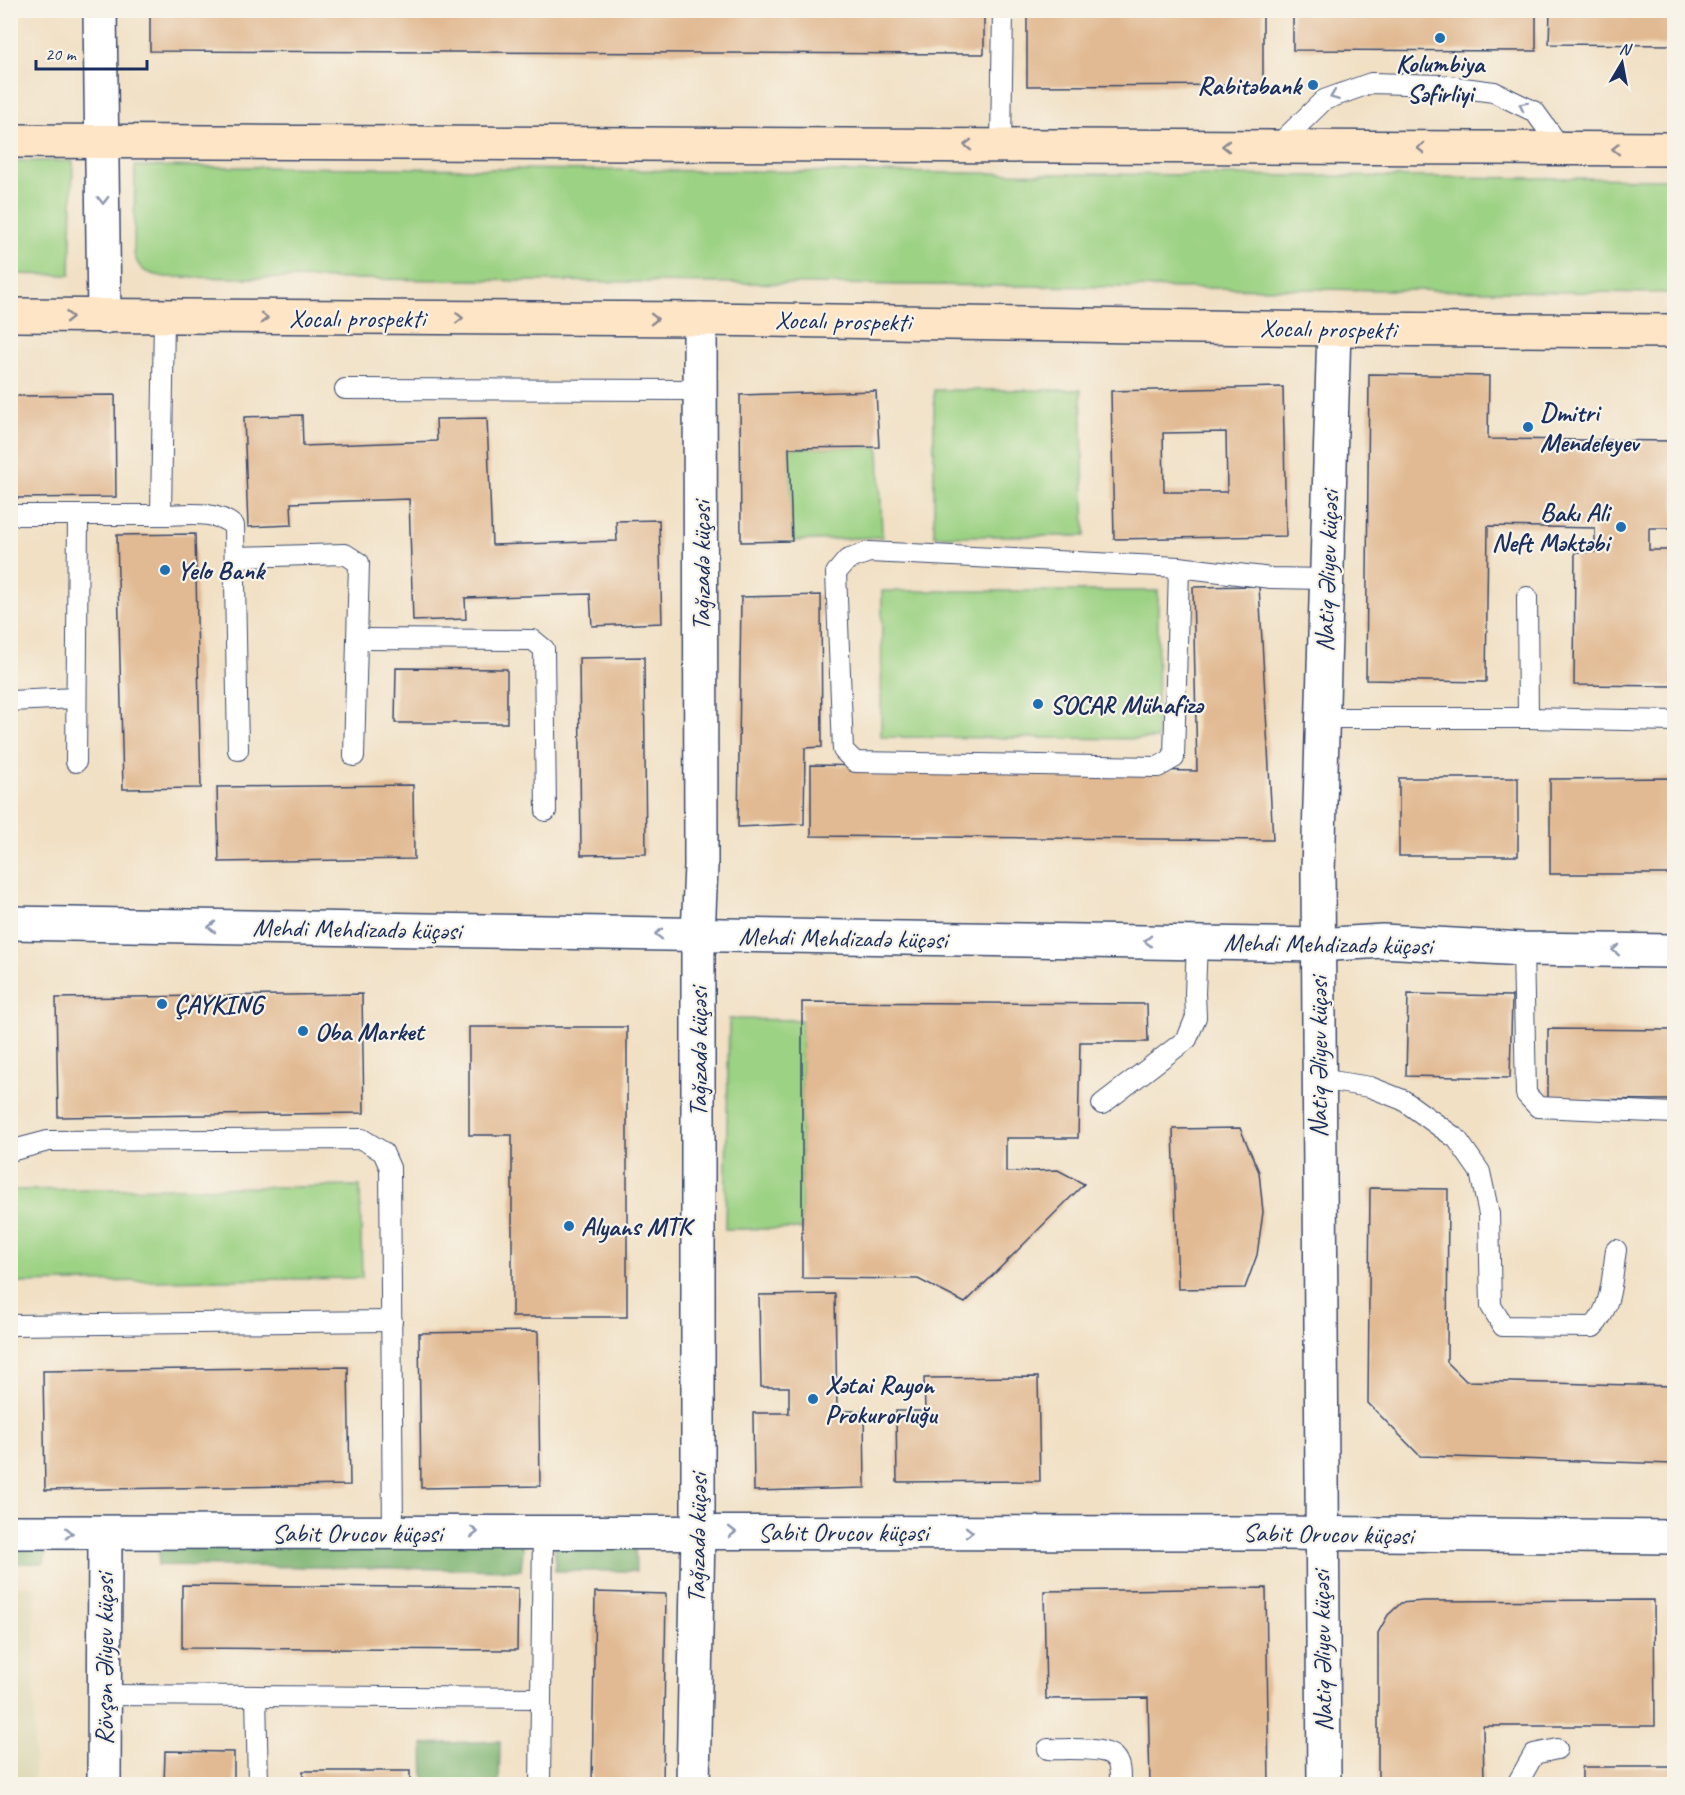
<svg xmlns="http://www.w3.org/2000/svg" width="1685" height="1795" viewBox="0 0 1685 1795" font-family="Caveat,sans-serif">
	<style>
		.built { fill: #e0dcbb }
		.green { fill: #9cd283; stroke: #5c8070; stroke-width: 1.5 }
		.forest { fill: #7db471; stroke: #4c7268; stroke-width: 1.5 }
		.building { fill: #e1b992; fill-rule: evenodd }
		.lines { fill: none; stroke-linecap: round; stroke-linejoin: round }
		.service-casing { stroke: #3b4a6d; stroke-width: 22 }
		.minor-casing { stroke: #3b4a6d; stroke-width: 36 }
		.tertiary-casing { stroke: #3b4a6d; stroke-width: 36 }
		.secondary-casing { stroke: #3b4a6d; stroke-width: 36 }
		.service { stroke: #fff; stroke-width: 20 }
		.minor { stroke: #fff; stroke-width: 33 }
		.tertiary { stroke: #fff; stroke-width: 33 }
		.secondary { stroke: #fde5c5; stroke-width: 33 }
		.oneway { stroke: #8d97ae }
		.oneway2 { stroke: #8c8a92 }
		.poi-dot { fill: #1f6fb2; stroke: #f7f3e8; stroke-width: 2 }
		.labels { text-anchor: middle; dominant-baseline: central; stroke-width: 4.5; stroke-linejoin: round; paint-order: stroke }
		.poi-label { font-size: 26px; font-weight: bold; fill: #1b2f5e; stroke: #f7f3e8; text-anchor: start }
		.street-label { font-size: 26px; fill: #1b2f5e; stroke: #f7f3e8 }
	</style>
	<rect width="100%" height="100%" fill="#f7f3e8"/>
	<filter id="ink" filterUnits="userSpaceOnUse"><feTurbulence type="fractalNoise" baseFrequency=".0167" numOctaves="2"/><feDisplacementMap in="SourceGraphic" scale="12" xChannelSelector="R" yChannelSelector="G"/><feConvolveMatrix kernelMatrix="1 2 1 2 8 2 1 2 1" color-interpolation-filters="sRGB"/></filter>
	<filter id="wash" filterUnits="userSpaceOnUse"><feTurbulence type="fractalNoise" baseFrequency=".008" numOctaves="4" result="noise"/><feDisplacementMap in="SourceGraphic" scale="24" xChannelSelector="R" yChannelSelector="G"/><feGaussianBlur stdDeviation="1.35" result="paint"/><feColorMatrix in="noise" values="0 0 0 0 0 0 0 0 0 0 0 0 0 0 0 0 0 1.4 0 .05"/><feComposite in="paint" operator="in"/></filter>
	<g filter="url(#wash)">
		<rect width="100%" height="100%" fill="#f1e0c4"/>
		<polygon class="built" points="11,1586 35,1586 34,1784 11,1784"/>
		<g class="green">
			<polygon points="11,161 73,161 70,275 11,274"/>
			<path d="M135,166l1539,13v114l-1509,-16c-18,-4 -25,-4 -31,-23z"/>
			<polygon points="934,390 1081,390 1085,536 934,536"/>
			<polygon points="879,447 882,537 792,541 789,448"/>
			<polygon points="882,591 1158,591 1157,739 881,737"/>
			<polygon points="729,1019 802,1020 802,1229 725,1229"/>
			<polygon points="360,1186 362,1278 11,1283 11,1190"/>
		</g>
		<g class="forest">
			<polygon points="524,1540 521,1570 158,1565 160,1541"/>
			<polygon points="635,1540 636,1571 555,1571 555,1541"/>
			<polygon points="11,1541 49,1541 44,1563 11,1563"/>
			<polygon points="500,1741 499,1784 424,1784 423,1744"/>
		</g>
		<g id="blocks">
			<g class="building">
				<polygon points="150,10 984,10 984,54 150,51"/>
				<polygon points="1027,10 1263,10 1263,85 1027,86"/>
				<polygon points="1293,10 1536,10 1536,51 1293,50"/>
				<polygon points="1550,10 1674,10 1674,45 1549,44"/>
				<polygon points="1369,374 1489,376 1488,439 1674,441 1674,528 1649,528 1649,550 1674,550 1674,686 1574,685 1575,552 1595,552 1595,528 1488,526 1486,682 1366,680"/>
				<path d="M1283,387l3,149 -172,3 -3,-148zM1226,432l1,60h-63l-1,-59z"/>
				<polygon points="876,391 879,447 789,448 792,541 741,542 740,395"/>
				<polygon points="115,395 116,497 14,498 12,396"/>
				<polygon points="302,415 303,446 437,441 436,419 487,418 492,545 617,541 616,521 659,520 662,623 592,626 590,594 465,598 466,619 413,621 409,499 291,503 292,525 248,527 244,417"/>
				<polygon points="195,534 201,788 123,789 117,535"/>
				<polygon points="1259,586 1273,840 811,836 811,765 1197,771 1193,587"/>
				<polygon points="821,595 822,747 805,748 804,824 738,827 741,597"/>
				<polygon points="644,657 646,854 581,855 579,658"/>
				<polygon points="396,668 507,669 507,723 395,723"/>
				<rect x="1399" y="778" width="119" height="78"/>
				<polygon points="1674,778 1674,874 1550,874 1550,779"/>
				<polygon points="413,785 414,859 219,862 217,787"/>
				<polygon points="362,994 364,1113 58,1117 56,998"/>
				<polygon points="1408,994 1512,996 1510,1078 1406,1076"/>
				<polygon points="802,1002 1147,1004 1148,1042 1080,1042 1078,1138 1006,1138 1006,1172 1058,1170 1084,1184 965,1303 918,1279 802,1278"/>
				<polygon points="469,1027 627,1027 627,1317 512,1317 512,1135 469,1135"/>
				<polygon points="1548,1029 1674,1030 1674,1100 1548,1099"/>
				<polygon points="1240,1128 1259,1172 1263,1212 1257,1255 1245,1288 1178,1289 1173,1129"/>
				<polygon points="1370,1188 1448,1189 1447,1362 1466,1381 1674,1386 1674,1464 1420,1456 1368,1403"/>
				<polygon points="835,1294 837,1411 864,1411 865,1488 754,1491 753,1413 789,1413 789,1387 761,1387 759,1295"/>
				<polygon points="538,1331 540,1486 421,1488 419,1333"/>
				<polygon points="348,1367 350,1485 45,1490 43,1371"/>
				<polygon points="1038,1377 1040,1481 897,1482 896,1411 925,1411 924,1378"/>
				<polygon points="182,1585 518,1588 517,1650 182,1648"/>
				<polygon points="1266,1588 1269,1784 1150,1784 1148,1698 1046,1699 1044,1591"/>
				<polygon points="595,1592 666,1594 663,1784 592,1784"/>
				<polygon points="1654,1600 1655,1726 1483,1726 1484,1784 1378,1784 1378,1633 1388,1615 1401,1603 1423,1601"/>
				<polygon points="165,1751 234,1752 234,1784 164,1784"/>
				<rect x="1582" y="1767" width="92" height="17"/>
				<rect x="303" y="1771" width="107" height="13"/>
			</g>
		</g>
	</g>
	<g filter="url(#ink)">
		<use href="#blocks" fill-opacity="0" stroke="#3b4a6d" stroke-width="1.5"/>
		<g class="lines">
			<g class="service-casing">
				<g id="service">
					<polyline points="1001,145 1003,10"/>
					<polyline points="1276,147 1324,100 1371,83 1440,85 1494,92 1535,112 1561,148"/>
					<path d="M164,317l-3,198c24,0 54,-6 73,11l4,224"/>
					<polyline points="345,389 701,390"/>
					<polyline points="10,515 161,515"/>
					<polyline points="235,557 345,554 359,563 354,756"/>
					<polyline points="1179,567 1174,758 1158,767 855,762 843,750 836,573 847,560 869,552 1179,567 1271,578 1326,579"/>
					<polyline points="1527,597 1528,718 1674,721"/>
					<polyline points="359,639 533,640 544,649 546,811"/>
					<polyline points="10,701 76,698"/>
					<polyline points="1323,718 1528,718"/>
					<polyline points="76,762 78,515"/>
					<polyline points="1523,949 1526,1094 1538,1107 1674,1113"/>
					<path d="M1319,1079l51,8 33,13 54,39 23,33 9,42 2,92 12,20 90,1c19,-19 19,-51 23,-77"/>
					<polyline points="1102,1104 1187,1039 1196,1017 1195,993 1197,942"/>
					<polyline points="10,1151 48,1141 362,1139 383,1152 390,1168 393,1533"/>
					<polyline points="10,1325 392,1321"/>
					<polyline points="104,1695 541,1698"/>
					<polyline points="256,1696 258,1784"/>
					<path d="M1048,1749c15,1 56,-3 66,8 7,7 6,19 6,27"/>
					<polyline points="540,1784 543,1532"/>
					<polyline points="1517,1784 1534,1754 1557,1749"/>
				</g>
			</g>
			<g class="minor-casing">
				<g id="minor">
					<polyline points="10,1532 1280,1533 1674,1537"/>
					<polyline points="104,1784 105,1533"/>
					<polyline points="693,1784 698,1532 698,935 701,866 700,319"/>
					<polyline points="1324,1784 1318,872 1334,329"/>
				</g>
			</g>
			<g class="tertiary-casing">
				<g id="tertiary">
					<polyline points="100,10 104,317"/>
					<polyline points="10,923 1317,945 1383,941 1523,949 1674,951"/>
				</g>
			</g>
			<g class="secondary-casing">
				<g id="secondary">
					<polyline points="10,141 1674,149"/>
					<polyline points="10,315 700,319 1334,329 1674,331"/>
				</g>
			</g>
			<use href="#service" class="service"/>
			<use href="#minor" class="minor"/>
			<use href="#tertiary" class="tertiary"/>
			<use href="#secondary" class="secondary"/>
		</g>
		<defs><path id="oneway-chevron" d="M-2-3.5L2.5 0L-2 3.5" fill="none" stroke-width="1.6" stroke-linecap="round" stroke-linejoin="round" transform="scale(1.5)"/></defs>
		<g class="oneway">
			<use href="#oneway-chevron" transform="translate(1334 96) rotate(159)"/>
			<use href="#oneway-chevron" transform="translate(1523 106) rotate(-154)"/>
			<use href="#oneway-chevron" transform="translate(103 200) rotate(89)"/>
			<use href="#oneway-chevron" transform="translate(212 927) rotate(-179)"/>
			<use href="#oneway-chevron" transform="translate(659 934) rotate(-179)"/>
			<use href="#oneway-chevron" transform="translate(1148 941) rotate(-179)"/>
			<use href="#oneway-chevron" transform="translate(1616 950) rotate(-179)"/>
			<use href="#oneway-chevron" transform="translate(474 1532)"/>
			<use href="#oneway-chevron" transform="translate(732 1532)"/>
			<use href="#oneway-chevron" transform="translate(969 1532)"/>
			<use href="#oneway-chevron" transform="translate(69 1533) rotate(1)"/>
		</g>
		<g class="oneway2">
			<use href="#oneway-chevron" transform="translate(968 145) rotate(-180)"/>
			<use href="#oneway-chevron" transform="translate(1226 146) rotate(-180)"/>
			<use href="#oneway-chevron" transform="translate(1421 148) rotate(-180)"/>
			<use href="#oneway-chevron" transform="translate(1616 149) rotate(-180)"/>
			<use href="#oneway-chevron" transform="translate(69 317)"/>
			<use href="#oneway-chevron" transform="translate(264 318)"/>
			<use href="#oneway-chevron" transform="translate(459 318)"/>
			<use href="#oneway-chevron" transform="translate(654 319)"/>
		</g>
	</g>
	<g class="poi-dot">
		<circle cx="1440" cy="38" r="6"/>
		<circle cx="1313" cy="85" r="6"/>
		<circle cx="1528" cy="427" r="6"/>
		<circle cx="1621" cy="527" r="6"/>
		<circle cx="165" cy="570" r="6"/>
		<circle cx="1038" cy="704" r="6"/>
		<circle cx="162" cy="1004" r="6"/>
		<circle cx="303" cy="1031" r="6"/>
		<circle cx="569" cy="1226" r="6"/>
		<circle cx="813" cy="1399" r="6"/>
	</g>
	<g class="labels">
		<g class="poi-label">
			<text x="1440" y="63" text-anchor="middle">Kolumbiya<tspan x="1440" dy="30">Səfirliyi</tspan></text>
			<text x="1301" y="85" text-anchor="end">Rabitəbank</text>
			<text x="1540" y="412">Dmitri<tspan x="1540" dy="30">Mendeleyev</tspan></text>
			<text x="1609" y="512" text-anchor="end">Bakı Ali<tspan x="1609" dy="30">Neft Məktəbi</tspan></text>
			<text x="177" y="570">Yelo Bank</text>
			<text x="1050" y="704">SOCAR Mühafizə</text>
			<text x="174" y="1004">ÇAYKING</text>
			<text x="315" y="1031">Oba Market</text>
			<text x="581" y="1226">Alyans MTK</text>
			<text x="825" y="1384">Xətai Rayon<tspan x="825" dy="30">Prokurorluğu</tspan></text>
		</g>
		<g class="street-label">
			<text x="357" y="318">Xocalı prospekti</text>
			<text transform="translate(843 321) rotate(1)">Xocalı prospekti</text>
			<text transform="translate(1328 329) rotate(1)">Xocalı prospekti</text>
			<text transform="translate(701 566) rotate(-90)">Tağızadə küçəsi</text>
			<text transform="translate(1327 571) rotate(-88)">Natiq Əliyev küçəsi</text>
			<text transform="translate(357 929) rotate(1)">Mehdi Mehdizadə küçəsi</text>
			<text transform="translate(843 938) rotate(1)">Mehdi Mehdizadə küçəsi</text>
			<text transform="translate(1328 944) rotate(1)">Mehdi Mehdizadə küçəsi</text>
			<text transform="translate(698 1052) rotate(-90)">Tağızadə küçəsi</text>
			<text transform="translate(1318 1057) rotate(-90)">Natiq Əliyev küçəsi</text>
			<text x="843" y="1532">Sabit Orucov küçəsi</text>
			<text x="357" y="1533">Sabit Orucov küçəsi</text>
			<text transform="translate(1328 1534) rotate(1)">Sabit Orucov küçəsi</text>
			<text transform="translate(697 1538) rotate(-89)">Tağızadə küçəsi</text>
			<text transform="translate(1322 1651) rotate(-91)">Natiq Əliyev küçəsi</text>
			<text transform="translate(104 1659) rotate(-90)">Rövşən Əliyev küçəsi</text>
		</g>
	</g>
	<rect width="1685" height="1795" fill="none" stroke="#f7f3e8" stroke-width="36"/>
	<g transform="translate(1622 63) rotate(10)" stroke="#f7f3e8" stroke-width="4.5" paint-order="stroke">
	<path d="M0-4.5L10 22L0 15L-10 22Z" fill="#1b2f5e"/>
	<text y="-9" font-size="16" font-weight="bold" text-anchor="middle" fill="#1b2f5e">N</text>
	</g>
	<path d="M36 60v9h111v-9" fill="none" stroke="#1b2f5e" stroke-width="3"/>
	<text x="45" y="60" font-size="18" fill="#1b2f5e" stroke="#f7f3e8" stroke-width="4.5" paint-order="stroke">20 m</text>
</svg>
